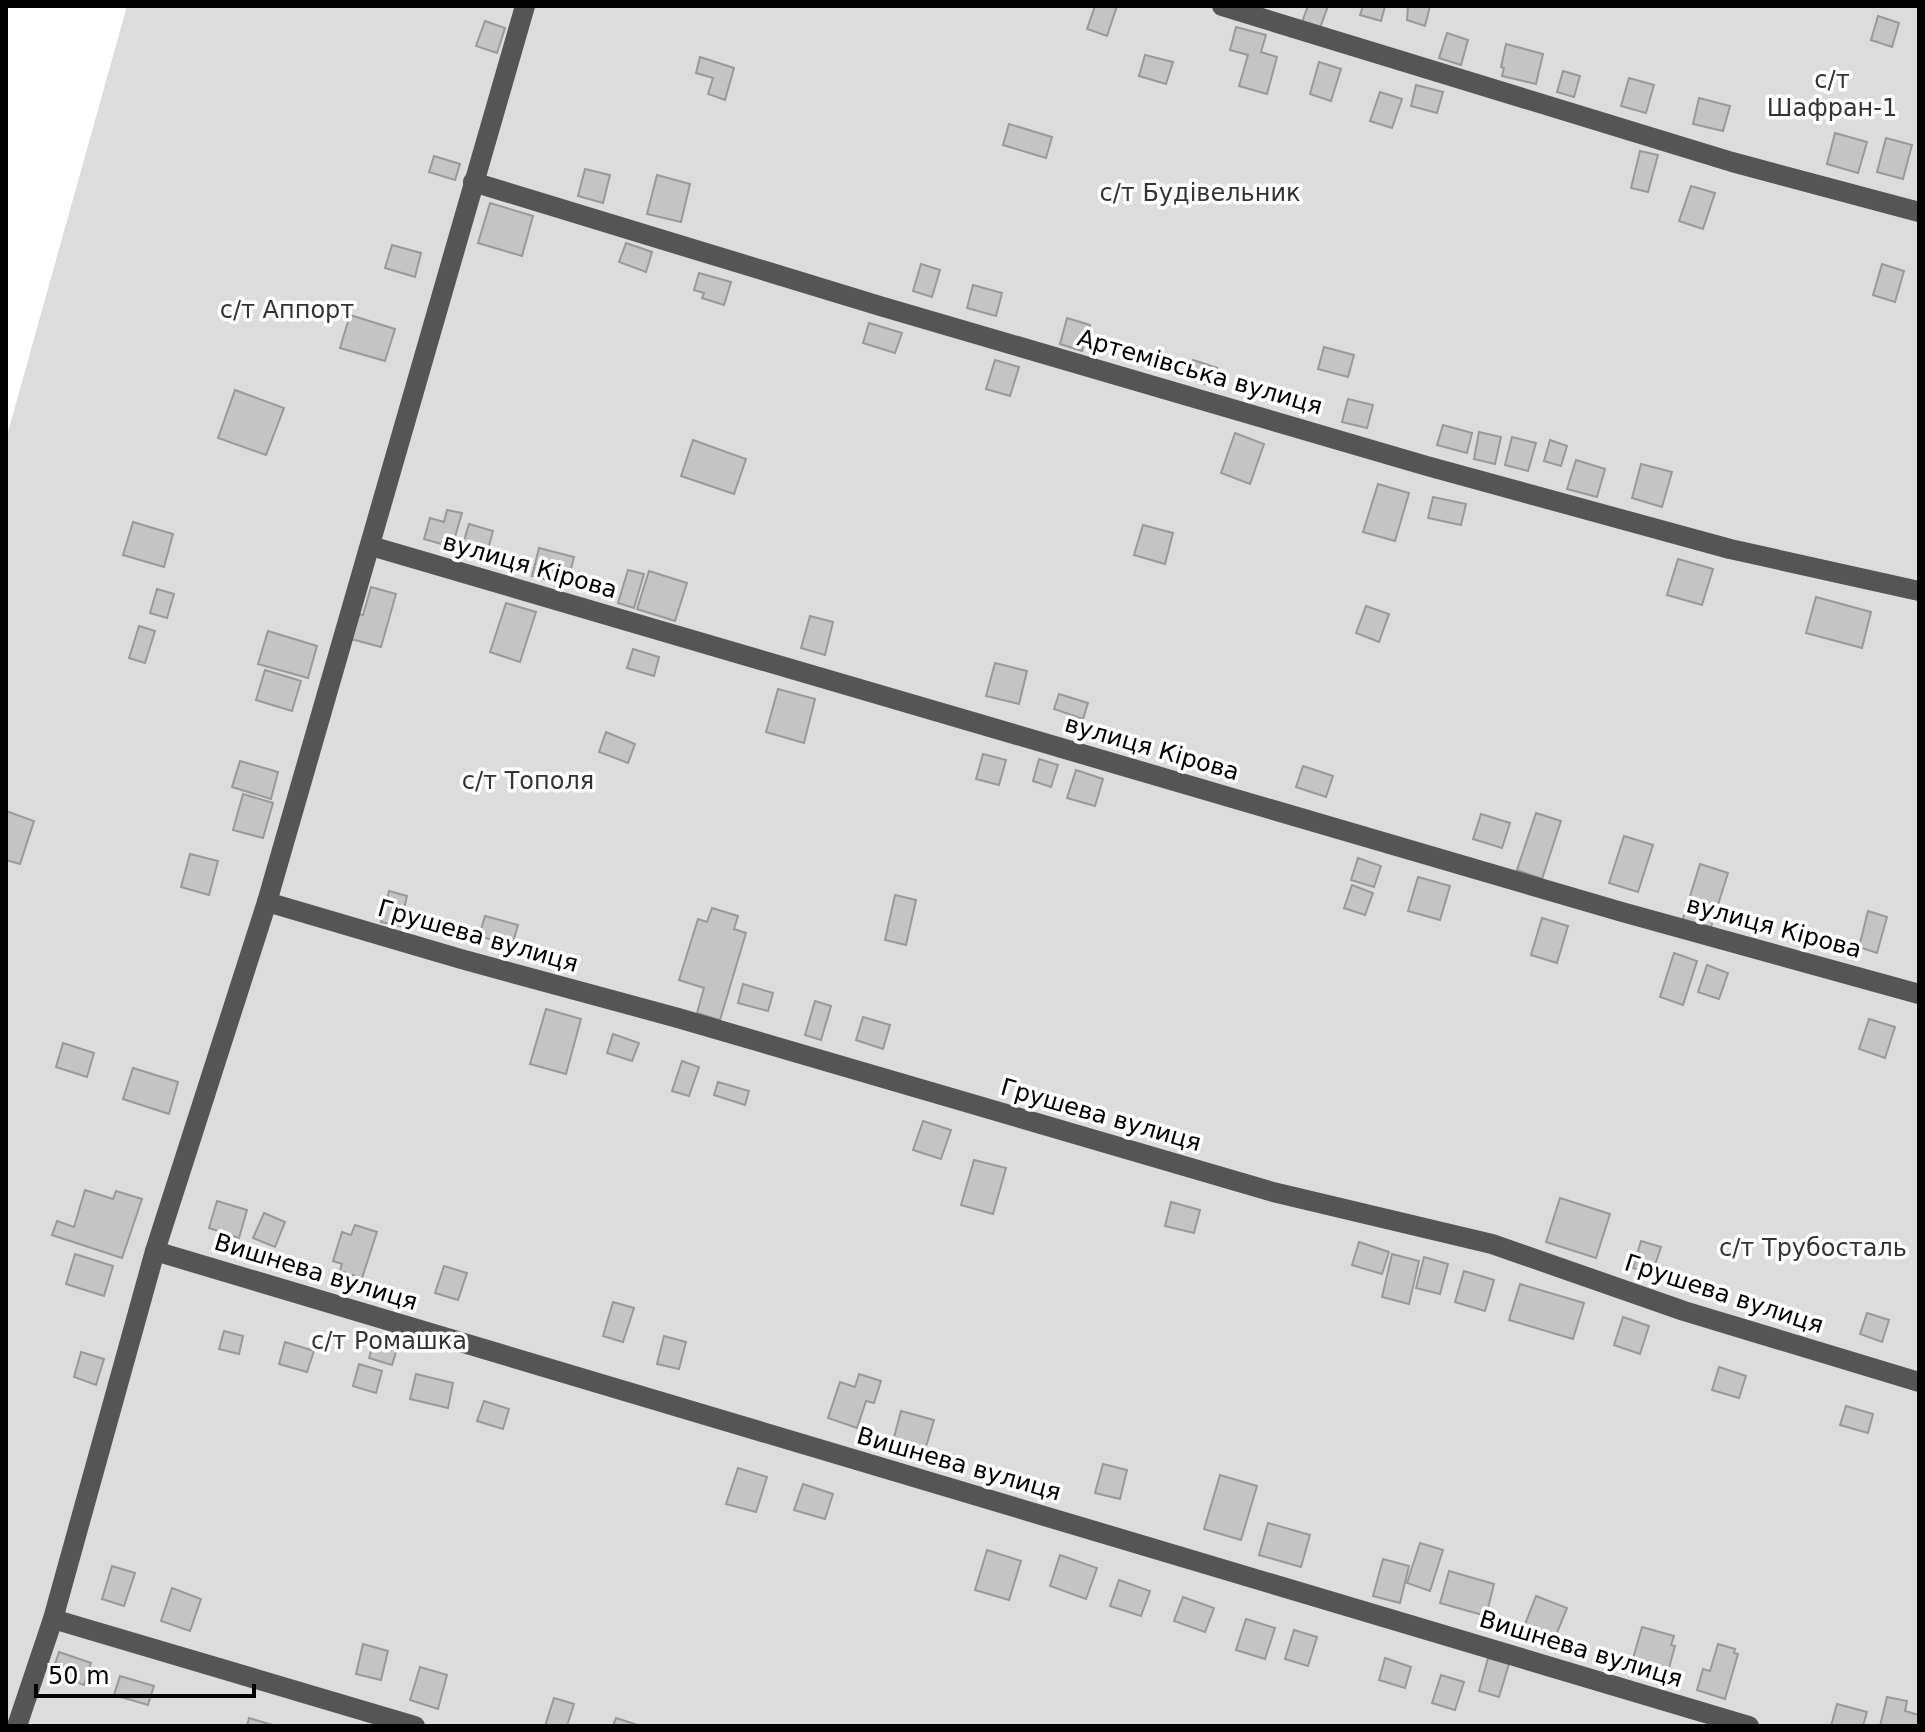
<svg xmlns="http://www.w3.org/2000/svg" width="1925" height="1732" viewBox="0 0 1925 1732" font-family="'DejaVu Sans',sans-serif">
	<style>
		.green { fill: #dcdcdc }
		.building { fill: #c4c4c4; stroke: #999; stroke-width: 2 }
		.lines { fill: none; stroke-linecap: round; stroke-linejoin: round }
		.minor { stroke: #555; stroke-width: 20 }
		.labels { text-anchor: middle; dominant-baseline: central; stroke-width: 7; stroke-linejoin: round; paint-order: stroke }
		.park-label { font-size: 24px; fill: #333; stroke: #fff }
		.street-label { font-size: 24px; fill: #000; stroke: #fff }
	</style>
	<rect width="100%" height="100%" fill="#fff"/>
	<polygon class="green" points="127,6 1919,6 1919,1726 6,1726 6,439"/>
	<g class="building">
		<polygon points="1095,6 1117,6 1107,36 1087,29"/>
		<polygon points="1308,6 1328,6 1320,28 1302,22"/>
		<polygon points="1363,6 1385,6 1381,21 1360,15"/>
		<polygon points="1408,6 1430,6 1425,26 1407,20"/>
		<polygon points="1878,16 1899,23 1892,47 1871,40"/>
		<polygon points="485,21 505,28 497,53 476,46"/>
		<polygon points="1236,27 1266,35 1261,52 1277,57 1267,94 1239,86 1248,55 1230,50"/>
		<polygon points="1447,33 1468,40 1461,65 1439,58"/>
		<polygon points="1506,44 1543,54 1536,84 1502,76 1504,68 1501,67"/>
		<polygon points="1145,55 1173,62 1166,84 1139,76"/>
		<polygon points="700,57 734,68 725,100 708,94 713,78 696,73"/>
		<polygon points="1319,62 1341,69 1331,101 1310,94"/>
		<polygon points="1563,71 1580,76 1574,97 1557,92"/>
		<polygon points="1629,78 1654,85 1646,113 1621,106"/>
		<polygon points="1416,85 1443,92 1437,113 1411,106"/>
		<polygon points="1380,92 1402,99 1392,128 1370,121"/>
		<polygon points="1699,98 1730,106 1723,131 1693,124"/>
		<polygon points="1009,124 1052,137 1046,158 1003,145"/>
		<polygon points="1835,133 1867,142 1858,173 1827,164"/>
		<polygon points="1886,138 1912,145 1903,179 1877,172"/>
		<polygon points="1640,151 1658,155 1648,192 1631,188"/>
		<polygon points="434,156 460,164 455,180 429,172"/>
		<polygon points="585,169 610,175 603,203 578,196"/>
		<polygon points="657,175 690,184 681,222 647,214"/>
		<polygon points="1691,186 1715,193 1703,229 1679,221"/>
		<polygon points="490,203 533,216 522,256 478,243"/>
		<polygon points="626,243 652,252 646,272 619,262"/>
		<polygon points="392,245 421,253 415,277 385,268"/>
		<polygon points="921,264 940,270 932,297 913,291"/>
		<polygon points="1882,264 1904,271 1895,302 1873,295"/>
		<polygon points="699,273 731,282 724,305 702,298 704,293 694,290"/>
		<polygon points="973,285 1002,293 996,316 967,308"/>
		<polygon points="350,315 395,329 385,361 340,348"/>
		<polygon points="1067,318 1090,325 1082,351 1060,344"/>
		<polygon points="869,323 902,333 895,353 863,343"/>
		<polygon points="1324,347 1354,355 1348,377 1318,369"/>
		<polygon points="995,360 1019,367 1010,396 986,389"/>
		<polygon points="1193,360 1217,368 1211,386 1187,378"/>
		<polygon points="235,390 284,408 266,455 218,438"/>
		<polygon points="1348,399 1373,405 1367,428 1342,422"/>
		<polygon points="1443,425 1472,433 1467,453 1437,445"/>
		<polygon points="1479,432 1501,437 1495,464 1474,459"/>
		<polygon points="1235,433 1264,444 1250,484 1221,473"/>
		<polygon points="1512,437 1536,443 1528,471 1505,465"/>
		<polygon points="693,440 746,459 734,494 681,476"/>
		<polygon points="1550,440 1567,446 1561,466 1544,461"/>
		<polygon points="1576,460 1605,469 1597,497 1567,489"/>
		<polygon points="1641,464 1672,472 1662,507 1632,498"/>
		<polygon points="1378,484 1409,493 1395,541 1363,532"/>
		<polygon points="1433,497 1466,504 1461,525 1428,518"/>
		<polygon points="447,510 462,513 452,547 424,539 430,518 444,522"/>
		<polygon points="133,522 173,534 164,567 123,555"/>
		<polygon points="469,524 493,531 487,553 462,547"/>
		<polygon points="1143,525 1173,533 1165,564 1134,555"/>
		<polygon points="539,548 574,557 567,585 532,576"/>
		<polygon points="1678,559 1713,569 1702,605 1667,595"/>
		<polygon points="628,570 644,574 634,608 618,603"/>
		<polygon points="649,571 687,583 675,621 637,609"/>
		<polygon points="371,587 396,594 381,647 351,639 358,614 363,615"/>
		<polygon points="157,589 174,594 167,618 150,613"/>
		<polygon points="1816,597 1871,612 1862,648 1806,633"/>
		<polygon points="506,603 536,612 520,662 490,652"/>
		<polygon points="1366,606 1389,614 1379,642 1356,633"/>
		<polygon points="810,616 833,622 825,655 801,648"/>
		<polygon points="139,626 155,631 145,663 129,658"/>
		<polygon points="268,631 317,646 308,678 258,664"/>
		<polygon points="633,649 659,657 654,676 627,668"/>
		<polygon points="995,663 1027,671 1019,704 986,696"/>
		<polygon points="265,670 301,681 292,711 256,700"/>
		<polygon points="778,689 815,699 804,743 766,732"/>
		<polygon points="1059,694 1088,703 1083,719 1054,709"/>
		<polygon points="606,732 635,744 628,763 599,752"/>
		<polygon points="983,754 1006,760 999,785 976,779"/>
		<polygon points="1039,759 1058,765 1051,787 1033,781"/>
		<polygon points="240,761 278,772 271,799 232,787"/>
		<polygon points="1303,766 1333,776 1326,797 1296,787"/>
		<polygon points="1076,770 1103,779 1095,806 1067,798"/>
		<polygon points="243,794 273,803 263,838 233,830"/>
		<polygon points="6,811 34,821 20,864 6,860"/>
		<polygon points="1536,813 1561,821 1542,879 1517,870"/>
		<polygon points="1481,814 1510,823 1502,848 1473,839"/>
		<polygon points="1624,836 1653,845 1638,892 1609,883"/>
		<polygon points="190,854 218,861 209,895 181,887"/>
		<polygon points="1358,858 1381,866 1374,887 1351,880"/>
		<polygon points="1700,864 1728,873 1710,930 1682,922"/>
		<polygon points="1418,877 1450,886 1440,920 1408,911"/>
		<polygon points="1352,885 1373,893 1365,915 1344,908"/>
		<polygon points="389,891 407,896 400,926 381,922"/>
		<polygon points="895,895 916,900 906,945 885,940"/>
		<polygon points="712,908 738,916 734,929 746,933 720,1020 697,1013 704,988 679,980 698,919 707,922"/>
		<polygon points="1868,911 1887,917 1877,953 1859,947"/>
		<polygon points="485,916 518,925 512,946 479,936"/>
		<polygon points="1542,918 1568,926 1557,963 1531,955"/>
		<polygon points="1674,953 1697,961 1683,1005 1660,997"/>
		<polygon points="1707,965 1728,973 1719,999 1698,992"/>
		<polygon points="743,984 773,993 768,1011 738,1003"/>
		<polygon points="815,1001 831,1006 821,1040 805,1035"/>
		<polygon points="546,1009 581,1019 566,1074 530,1064"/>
		<polygon points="863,1017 890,1025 883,1049 856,1040"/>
		<polygon points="1869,1019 1895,1027 1885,1058 1859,1049"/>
		<polygon points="613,1034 639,1043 632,1061 607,1053"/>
		<polygon points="63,1043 94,1053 87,1077 56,1067"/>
		<polygon points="682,1061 699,1067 689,1096 672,1091"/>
		<polygon points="133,1068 178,1082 169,1114 123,1099"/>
		<polygon points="718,1082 749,1091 745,1105 714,1095"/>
		<polygon points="923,1121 951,1130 941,1159 913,1150"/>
		<polygon points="974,1160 1006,1168 993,1214 961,1205"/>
		<polygon points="85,1190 113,1199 116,1191 142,1199 122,1258 52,1235 57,1221 74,1227"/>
		<polygon points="1560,1198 1610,1214 1596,1258 1546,1242"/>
		<polygon points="217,1201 247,1210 239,1238 209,1228"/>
		<polygon points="1171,1202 1200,1210 1194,1233 1165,1226"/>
		<polygon points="264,1213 285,1222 275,1247 253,1238"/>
		<polygon points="355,1225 377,1232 362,1278 340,1271 342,1264 333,1261 342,1232 351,1235"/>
		<polygon points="1641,1241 1661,1247 1652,1274 1633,1268"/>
		<polygon points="1359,1242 1389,1252 1382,1274 1352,1265"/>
		<polygon points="75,1254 113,1266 104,1296 66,1284"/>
		<polygon points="1392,1254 1419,1261 1409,1304 1382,1297"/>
		<polygon points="1424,1257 1448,1264 1440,1294 1416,1288"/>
		<polygon points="444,1266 467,1273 458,1300 435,1293"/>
		<polygon points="1464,1271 1494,1280 1485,1311 1455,1302"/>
		<polygon points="1520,1284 1584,1303 1573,1339 1509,1320"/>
		<polygon points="613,1302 634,1308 623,1342 603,1336"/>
		<polygon points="1867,1313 1889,1320 1882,1342 1860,1334"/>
		<polygon points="1623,1317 1649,1326 1640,1354 1614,1345"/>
		<polygon points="224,1331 243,1336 239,1354 219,1349"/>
		<polygon points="376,1332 400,1339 392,1365 369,1358"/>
		<polygon points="664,1336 686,1342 679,1369 657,1364"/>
		<polygon points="285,1342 314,1351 307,1372 279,1364"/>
		<polygon points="81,1352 104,1359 96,1385 74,1377"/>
		<polygon points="359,1364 382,1371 376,1393 353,1386"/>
		<polygon points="1719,1367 1746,1376 1739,1398 1712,1390"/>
		<polygon points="416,1374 453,1383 448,1408 410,1399"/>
		<polygon points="859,1374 881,1381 874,1403 866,1401 857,1428 828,1418 840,1382 855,1387"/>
		<polygon points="484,1401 509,1409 503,1429 477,1421"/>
		<polygon points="1846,1406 1873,1414 1868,1433 1840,1425"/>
		<polygon points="901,1411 934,1420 925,1450 893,1441"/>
		<polygon points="1103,1464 1127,1470 1120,1499 1095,1493"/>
		<polygon points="738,1468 767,1477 756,1512 726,1504"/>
		<polygon points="1220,1475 1257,1486 1241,1540 1204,1529"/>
		<polygon points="803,1484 833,1494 825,1519 794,1510"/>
		<polygon points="1268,1523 1310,1535 1301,1567 1259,1555"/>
		<polygon points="1420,1543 1443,1550 1430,1591 1407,1583"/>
		<polygon points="987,1550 1021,1561 1009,1600 975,1590"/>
		<polygon points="1060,1555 1097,1568 1086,1599 1050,1586"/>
		<polygon points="1383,1559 1409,1566 1400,1603 1373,1596"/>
		<polygon points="112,1566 135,1573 124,1606 102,1599"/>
		<polygon points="1449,1571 1494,1584 1486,1616 1440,1603"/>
		<polygon points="1119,1580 1150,1591 1141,1616 1110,1606"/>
		<polygon points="172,1588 201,1599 190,1631 161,1621"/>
		<polygon points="1536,1596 1567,1608 1554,1640 1524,1627"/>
		<polygon points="1183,1597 1214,1608 1205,1632 1174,1621"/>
		<polygon points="1246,1619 1275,1628 1265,1659 1236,1650"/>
		<polygon points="1642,1627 1674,1636 1671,1645 1675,1646 1667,1675 1638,1667 1639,1664 1632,1662"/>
		<polygon points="1294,1630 1317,1637 1308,1666 1285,1659"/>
		<polygon points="363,1644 388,1651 381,1680 356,1674"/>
		<polygon points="1718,1644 1735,1649 1734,1653 1738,1654 1725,1699 1697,1690 1703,1669 1710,1671"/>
		<polygon points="59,1652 91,1663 84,1685 52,1673"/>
		<polygon points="1385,1658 1411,1667 1405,1688 1379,1680"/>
		<polygon points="1488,1658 1509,1664 1499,1697 1479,1691"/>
		<polygon points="420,1667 447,1675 438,1709 410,1700"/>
		<polygon points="1441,1675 1464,1682 1455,1710 1432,1703"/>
		<polygon points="120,1676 154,1686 148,1705 114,1695"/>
		<polygon points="1887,1697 1907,1701 1905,1711 1919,1715 1919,1726 1880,1726"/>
		<polygon points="554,1698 574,1704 567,1726 545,1726"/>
		<polygon points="1837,1704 1867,1712 1863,1726 1831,1726"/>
		<polygon points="249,1718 276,1726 247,1726"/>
		<polygon points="616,1718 641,1726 613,1726"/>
	</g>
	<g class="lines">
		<g class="minor">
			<polyline points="1222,6 1732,162 1919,212"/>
			<polyline points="473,182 880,306 1427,466 1730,549 1919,591"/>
			<polyline points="371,546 1622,912 1919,994"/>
			<polyline points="267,902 461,959 678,1018 1273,1192 1492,1244 1684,1311 1919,1382"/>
			<polyline points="155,1251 1749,1726"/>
			<polyline points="53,1619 415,1726"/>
			<polyline points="17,1726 53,1619 155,1251 267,902 525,6"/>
		</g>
	</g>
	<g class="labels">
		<g class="park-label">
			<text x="1832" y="80">с/т<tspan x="1832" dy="28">Шафран-1</tspan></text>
			<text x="1200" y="193">с/т Будівельник</text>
			<text x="287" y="310">с/т Аппорт</text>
			<text x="528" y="781">с/т Тополя</text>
			<text x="1813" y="1248">с/т Трубосталь</text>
			<text x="389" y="1341">с/т Ромашка</text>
		</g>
		<g class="street-label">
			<text transform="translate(1200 372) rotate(16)">Артемівська вулиця</text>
			<text transform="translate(530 566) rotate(16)">вулиця Кірова</text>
			<text transform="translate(1152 748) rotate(16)">вулиця Кірова</text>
			<text transform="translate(1774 927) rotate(15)">вулиця Кірова</text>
			<text transform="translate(478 936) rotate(16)">Грушева вулиця</text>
			<text transform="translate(1101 1115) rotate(16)">Грушева вулиця</text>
			<text transform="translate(316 1272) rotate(17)">Вишнева вулиця</text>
			<text transform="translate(1724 1294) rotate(18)">Грушева вулиця</text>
			<text transform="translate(959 1464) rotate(16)">Вишнева вулиця</text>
			<text transform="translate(1581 1649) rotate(17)">Вишнева вулиця</text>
		</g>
	</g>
	<rect width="1925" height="1732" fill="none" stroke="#000000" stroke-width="16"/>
	<path d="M36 1684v12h218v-12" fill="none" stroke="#000000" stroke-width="4"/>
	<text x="48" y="1684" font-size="24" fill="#000000" stroke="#ffffff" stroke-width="6" paint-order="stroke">50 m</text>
</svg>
